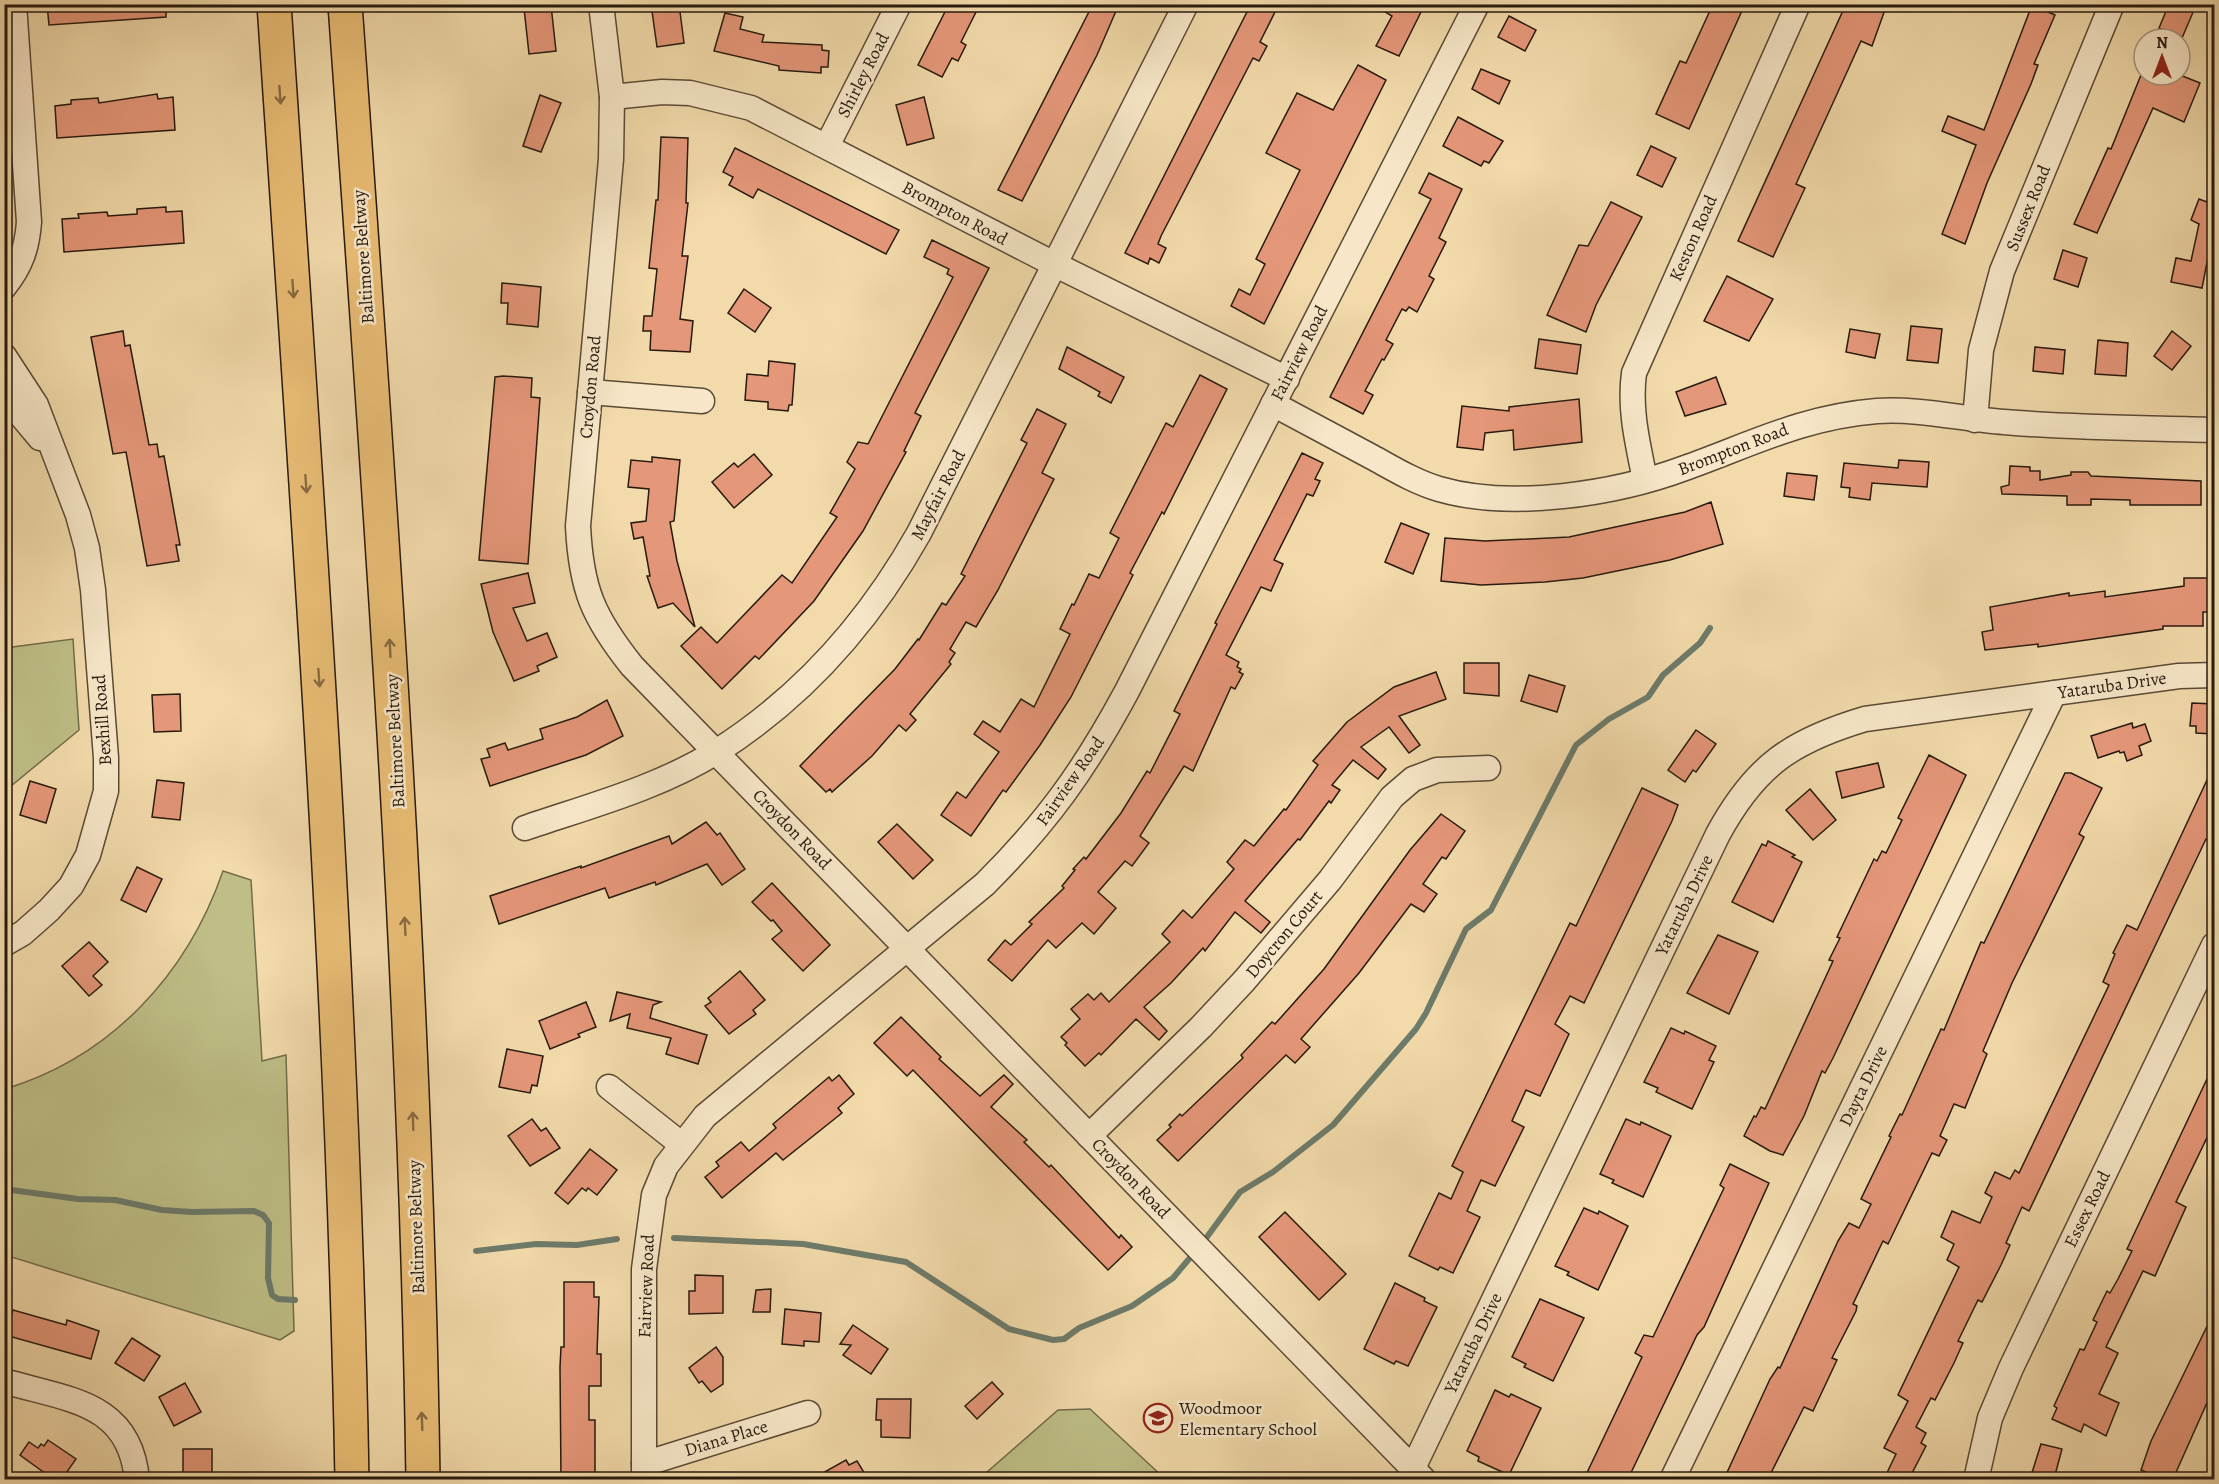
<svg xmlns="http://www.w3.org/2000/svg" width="2219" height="1484" viewBox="0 0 2219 1484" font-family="Alegreya,serif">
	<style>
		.green { fill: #bebe86; stroke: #726c4a; stroke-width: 1.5 }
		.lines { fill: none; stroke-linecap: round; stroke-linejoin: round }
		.stream { stroke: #6d7b6a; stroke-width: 6 }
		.building { fill: #e59779; stroke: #271a0f; stroke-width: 1.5 }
		.minor-casing { stroke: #5a4a36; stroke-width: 27 }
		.highway-casing { stroke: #271a0f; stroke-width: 36 }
		.minor { stroke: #f7e7c8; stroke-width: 24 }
		.highway { stroke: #e9bd75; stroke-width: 33 }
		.oneway { stroke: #886c42 }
		.labels { text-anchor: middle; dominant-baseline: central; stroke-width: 5; stroke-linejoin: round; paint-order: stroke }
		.street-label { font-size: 18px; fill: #271a0f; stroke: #f7e7c8 }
		.poi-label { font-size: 18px; fill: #271a0f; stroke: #f7e7c8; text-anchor: start }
	</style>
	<rect width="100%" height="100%" fill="#f2daaa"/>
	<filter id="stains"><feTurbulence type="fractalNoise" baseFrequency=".00333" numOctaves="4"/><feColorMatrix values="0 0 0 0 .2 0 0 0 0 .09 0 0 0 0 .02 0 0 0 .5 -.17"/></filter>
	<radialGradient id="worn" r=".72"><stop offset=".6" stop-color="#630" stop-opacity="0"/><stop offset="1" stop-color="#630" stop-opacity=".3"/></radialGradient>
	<g class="green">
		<polygon points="73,639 79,730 5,791 5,648"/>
		<path d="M223,871l28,9 11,181 24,-6 8,276 -14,9 -275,-85v-166c106,-32 182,-114 218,-218z"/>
		<polygon points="1090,1409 1165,1479 979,1479 1058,1410"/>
	</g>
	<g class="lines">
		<g class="stream">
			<polyline points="4,1189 78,1199 115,1200 162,1210 192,1212 254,1211 263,1215 269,1223 268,1278 272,1295 278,1299 295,1300"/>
			<polyline points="674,1238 803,1244 906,1262 1009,1329 1053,1340 1064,1339 1079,1328 1132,1306 1173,1278 1194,1253"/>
			<polyline points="1201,1245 1240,1192 1273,1172 1333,1125 1416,1029 1426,1013 1466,929 1491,910 1576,745 1609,719 1648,697 1663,675 1700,643 1710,628"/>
			<polyline points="476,1251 536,1244 577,1245 617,1239"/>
		</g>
	</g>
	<g class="building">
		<polygon points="47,4 166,4 166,17 49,25"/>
		<polygon points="651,4 679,4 684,43 657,47"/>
		<polygon points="949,4 980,4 961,42 966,45 958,61 952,58 942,77 918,65"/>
		<polygon points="1093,4 1119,4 1097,55 1022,201 998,190"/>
		<polygon points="1251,4 1279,4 1260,42 1267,46 1259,61 1253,58 1161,236 1158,244 1166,248 1159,263 1150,258 1148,264 1125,253"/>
		<polygon points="1372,4 1425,4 1399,56 1376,46 1392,16"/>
		<polygon points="1713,4 1745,4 1689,129 1656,114 1680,61 1686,63"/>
		<polygon points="1846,4 1887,4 1872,46 1861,41 1847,72 1796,184 1805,188 1773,257 1738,241"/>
		<polygon points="2169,4 2181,4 2194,10 2182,38 2159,28"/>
		<polygon points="551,5 556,51 529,54 524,8"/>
		<polygon points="2032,5 2055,15 2034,64 2038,65 2031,84 1987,183 1965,244 1942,234 1976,145 1942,131 1948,116 1984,130"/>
		<polygon points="725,13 743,17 740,29 764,35 762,42 822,45 822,50 829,51 828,67 821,67 821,73 779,70 779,66 714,51"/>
		<polygon points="1509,16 1536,30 1525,51 1498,37"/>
		<polygon points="1358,65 1386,80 1264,324 1231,306 1239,289 1250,295 1265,264 1256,259 1300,170 1266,153 1297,93 1333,110"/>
		<polygon points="1481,69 1510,81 1499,104 1472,89"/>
		<polygon points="2141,75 2180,75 2200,83 2184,122 2153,108 2097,233 2074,224 2108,148 2111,149"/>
		<polygon points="157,94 158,99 173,97 175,130 57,138 55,106 71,104 71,100 98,98 99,103"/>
		<polygon points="540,95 561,103 541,152 523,146"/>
		<polygon points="924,97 934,138 907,145 896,105"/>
		<polygon points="1458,117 1503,141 1489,163 1484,161 1481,166 1443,146"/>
		<polygon points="661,137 688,138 686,203 688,203 682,256 688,256 680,319 693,321 690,352 650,350 651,331 643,331 644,316 652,316 657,269 649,268 656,200 658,200"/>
		<polygon points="1651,146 1676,158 1662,187 1637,175"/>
		<polygon points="735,148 899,230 886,254 758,189 753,198 729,185 733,177 723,172"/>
		<polygon points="1429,173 1462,189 1439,238 1446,242 1429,276 1434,279 1417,312 1409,307 1406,311 1402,309 1386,340 1393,344 1384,360 1382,359 1365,391 1373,395 1363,414 1330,397 1431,199 1419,193"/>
		<polygon points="2214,186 2214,238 2212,237 2202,288 2171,282 2176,258 2191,261 2199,224 2191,220 2199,199 2207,202"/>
		<polygon points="1611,202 1642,217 1596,305 1586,332 1547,315 1579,245 1588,246"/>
		<polygon points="166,207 166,212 182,211 184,243 64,252 62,219 79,218 78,214 107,212 108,216 137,214 137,209"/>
		<polygon points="932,240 989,268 915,413 921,416 904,451 906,452 863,531 814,601 759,659 755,656 722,689 681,646 701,627 717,643 782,575 792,583 837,517 830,513 855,469 847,462 858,442 868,444 953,277 947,274 949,269 924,257"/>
		<polygon points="2063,250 2087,258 2078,287 2054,279"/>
		<polygon points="1727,276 1773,299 1749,341 1704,321"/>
		<polygon points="502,283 541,287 538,327 507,324 508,303 501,303"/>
		<polygon points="744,289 771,308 755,332 728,313"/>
		<polygon points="1911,326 1942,329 1938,363 1907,360"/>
		<polygon points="1850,329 1880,334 1875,358 1846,352"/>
		<polygon points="123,331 125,346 130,345 149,445 157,444 159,457 164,456 180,545 176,545 179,561 147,566 126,452 113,454 91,337"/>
		<polygon points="2172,331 2191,346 2172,370 2154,356"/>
		<polygon points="1539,339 1581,345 1577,374 1535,368"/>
		<polygon points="2098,340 2128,343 2126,376 2095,374"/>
		<polygon points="1067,347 1124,377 1111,403 1098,396 1100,392 1059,369"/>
		<polygon points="2035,347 2065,350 2063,374 2033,371"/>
		<polygon points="769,361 795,364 792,405 789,405 788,411 768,409 768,402 745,400 747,374 768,376"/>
		<polygon points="1200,375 1227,389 1164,514 1162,512 1130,573 1133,575 1071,697 1040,745 1006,792 1003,790 971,836 941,815 957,792 966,798 999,752 974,734 983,721 1000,732 1021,699 1034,707 1070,634 1060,629 1072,604 1074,605 1089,574 1099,578 1119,538 1110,533 1166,423 1173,427"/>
		<polygon points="503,376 532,378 531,397 540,398 528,564 479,560 495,377"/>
		<polygon points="1716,377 1726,404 1685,416 1676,392"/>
		<polygon points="1579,399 1582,442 1514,450 1513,430 1485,433 1483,450 1457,447 1462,406 1509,411 1509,407"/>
		<polygon points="1037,409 1066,424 1042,473 1054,479 998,590 976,627 966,622 950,649 955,653 949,662 951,664 910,714 916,720 906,731 899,725 872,756 832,792 830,789 826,792 800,766 895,669 918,639 919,640 942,603 946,605 965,576 961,574 1027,443 1021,440"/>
		<polygon points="1302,453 1323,463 1315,479 1320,481 1313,496 1307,494 1274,560 1283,564 1271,591 1261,587 1226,655 1239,662 1237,667 1241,669 1239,672 1243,674 1235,689 1231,687 1193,771 1184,766 1140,836 1149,843 1132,866 1125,861 1098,892 1116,908 1094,934 1082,923 1056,948 1048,940 1012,981 988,960 1005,940 1011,945 1032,924 1029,922 1064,888 1062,886 1075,870 1073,869 1084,857 1086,859 1121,813 1147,771 1150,773 1180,714 1174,711 1217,624 1215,623 1219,615"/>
		<polygon points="754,454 772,475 734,508 712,482 734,463 738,467"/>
		<polygon points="652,457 680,460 674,521 670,522 677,561 695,627 673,603 658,608 647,576 650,576 643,537 634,539 631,523 646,521 649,489 628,487 631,460 652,462"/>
		<polygon points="1899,460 1929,462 1927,487 1872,483 1870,500 1849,497 1850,488 1841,487 1844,463 1898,468"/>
		<polygon points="2010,466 2030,467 2030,471 2040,471 2040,480 2071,475 2071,472 2088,472 2091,476 2201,481 2201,505 2130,505 2130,500 2091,499 2091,505 2067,505 2067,496 2002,494 2001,487 2009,485"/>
		<polygon points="1787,473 1817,476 1814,500 1784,496"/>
		<polygon points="1711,502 1723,544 1670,560 1583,578 1545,582 1481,585 1441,581 1445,538 1485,541 1569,537 1685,512"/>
		<polygon points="1401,523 1429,534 1413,574 1385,562"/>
		<polygon points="528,573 535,603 513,608 527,641 547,633 557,657 537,666 539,671 514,681 493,632 481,584"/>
		<polygon points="2184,578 2208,578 2208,612 2203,612 2203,626 2163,626 2163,629 2038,647 2038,644 1985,650 1982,632 1993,630 1990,607 2069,593 2069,596 2105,591 2105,597 2184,586"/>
		<polygon points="1464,663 1499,663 1499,696 1464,693"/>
		<polygon points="1436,672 1446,699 1399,716 1420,745 1409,753 1389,727 1361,747 1386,769 1378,779 1353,760 1332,785 1340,790 1331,803 1329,801 1300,840 1298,839 1245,901 1270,922 1261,933 1235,912 1205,951 1203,948 1171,983 1144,1007 1167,1031 1159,1040 1136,1019 1101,1055 1099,1053 1085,1066 1065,1045 1067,1043 1061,1037 1080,1019 1071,1009 1088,994 1094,1000 1101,993 1109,1002 1170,942 1162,934 1183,910 1192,918 1234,869 1227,862 1245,840 1254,846 1284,809 1286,810 1318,765 1313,761 1347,722 1394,687"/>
		<polygon points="1529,675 1565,686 1557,712 1521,701"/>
		<polygon points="180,694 181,731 154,732 152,695"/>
		<polygon points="607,700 623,736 586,755 490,786 481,759 490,757 487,749 505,743 508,750 543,739 540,729 577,717"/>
		<polygon points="2192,703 2214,704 2214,734 2196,733 2196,726 2190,726"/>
		<polygon points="2132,723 2133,728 2145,724 2151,741 2139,746 2142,755 2127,761 2124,752 2120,753 2119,751 2098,758 2091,736"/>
		<polygon points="1696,730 1716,744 1696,772 1693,770 1685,782 1668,770"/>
		<polygon points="1929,755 1966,775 1833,1058 1825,1073 1822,1071 1804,1116 1783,1155 1770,1151 1744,1136 1754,1116 1756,1117 1761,1107 1765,1109 1833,961 1829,960 1840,938 1837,937 1874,859 1877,861 1882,851 1886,853 1902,820 1898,818"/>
		<polygon points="1878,763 1884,787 1842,798 1836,772"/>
		<polygon points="2214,765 2214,830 2209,841 2206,839 2029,1211 2022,1207 2006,1243 2010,1245 2001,1265 1982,1302 1978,1300 1958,1341 1963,1343 1954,1363 1935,1400 1931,1398 1916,1427 1926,1433 1921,1443 1926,1446 1909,1479 1884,1479 1896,1454 1884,1448 1908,1401 1898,1395 1959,1267 1947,1260 1954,1244 1941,1237 1952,1211 1980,1223 1992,1197 1985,1193 1995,1172 2010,1179 2015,1170 2019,1173 2109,985 2103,982 2115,954 2113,953 2127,925 2137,930"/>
		<polygon points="2065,773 2071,773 2102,788 2079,834 2084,837 2012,983 1983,1051 1987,1054 1965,1108 1954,1104 1940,1136 1947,1140 1939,1156 1932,1153 1888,1244 1883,1241 1853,1304 1857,1306 1856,1311 1832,1358 1837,1360 1813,1411 1804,1407 1768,1479 1724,1479 1770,1379 1778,1367 1780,1368 1838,1241 1849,1223 1859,1228 1871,1204 1861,1199 1891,1137 1889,1136 1900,1114 1902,1115 1941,1029 1944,1030 1981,942 1984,943"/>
		<polygon points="157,780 184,783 180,820 152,817"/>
		<polygon points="30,781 56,789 46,823 20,815"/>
		<polygon points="1642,788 1678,805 1672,821 1584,1003 1570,996 1555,1024 1569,1034 1540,1096 1526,1090 1512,1121 1524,1127 1495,1186 1481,1180 1467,1211 1480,1217 1453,1273 1440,1267 1438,1270 1409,1256 1439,1193 1451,1199 1463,1172 1452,1166 1462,1145 1570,923 1576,926"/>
		<polygon points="1810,789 1836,820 1813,840 1786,810"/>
		<polygon points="1441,814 1465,831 1446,859 1442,857 1423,884 1437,894 1424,912 1411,904 1359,973 1301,1039 1310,1047 1295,1063 1286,1055 1178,1161 1157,1140 1171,1127 1169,1125 1180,1114 1182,1116 1243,1058 1241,1055 1272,1022 1275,1024 1324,969 1410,850"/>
		<polygon points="706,822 717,835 720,833 745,869 722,885 707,864 656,885 655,882 609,898 605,888 499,924 490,896 581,866 581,868 669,836 672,844"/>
		<polygon points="897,824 933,860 913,879 878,842"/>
		<polygon points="1768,841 1795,855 1792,857 1802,862 1773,922 1732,902 1762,844 1766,846"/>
		<polygon points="137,867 162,879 146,912 121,900"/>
		<polygon points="772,883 830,945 803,971 772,939 782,931 773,920 771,921 752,902"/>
		<polygon points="1718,935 1758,952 1729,1014 1687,993"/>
		<polygon points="89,942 108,962 93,976 102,985 89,996 62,966"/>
		<polygon points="740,971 765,1000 753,1010 756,1014 729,1034 705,1006 711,1002 708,998"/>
		<polygon points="617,992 661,1002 653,1005 650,1018 707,1035 698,1064 666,1054 671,1038 627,1028 630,1014 610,1021"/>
		<polygon points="586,1002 596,1027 578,1034 580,1037 550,1049 539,1021"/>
		<polygon points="901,1017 941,1057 939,1059 980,1096 1004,1075 1013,1084 991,1107 1027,1140 1024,1142 1049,1167 1051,1165 1119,1238 1121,1235 1132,1247 1108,1270 913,1070 907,1076 874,1043"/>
		<polygon points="1671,1028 1684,1034 1685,1031 1716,1046 1709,1060 1714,1062 1692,1109 1656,1092 1658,1088 1644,1082"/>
		<polygon points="507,1049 543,1056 537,1086 532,1085 530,1093 499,1087"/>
		<polygon points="2214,1064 2214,1123 2176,1202 2186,1207 2155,1276 2143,1271 2106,1347 2118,1353 2099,1394 2119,1403 2106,1436 2084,1424 2081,1432 2052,1419 2057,1408 2054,1406 2080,1349 2084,1350 2097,1322 2093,1320 2107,1291 2110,1293 2118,1279 2132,1251 2127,1249"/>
		<polygon points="839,1075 854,1094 838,1108 842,1113 783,1160 776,1153 722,1198 705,1177 719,1166 716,1162 741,1142 749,1151 776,1128 773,1124 829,1077 832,1081"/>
		<polygon points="532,1119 541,1131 546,1128 560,1148 530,1166 508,1136"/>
		<polygon points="1626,1119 1640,1125 1641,1122 1671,1136 1643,1197 1612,1183 1614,1180 1600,1174"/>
		<polygon points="590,1149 617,1170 597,1195 588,1188 586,1191 582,1188 568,1204 555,1193"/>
		<polygon points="1730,1164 1769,1183 1704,1327 1697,1335 1628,1479 1584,1479 1642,1357 1635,1353 1644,1335 1653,1337 1724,1188 1720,1185"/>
		<polygon points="1584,1208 1598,1214 1599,1211 1628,1226 1598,1290 1567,1275 1569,1272 1555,1266"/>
		<polygon points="1285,1212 1346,1274 1319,1300 1259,1237"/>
		<polygon points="695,1275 723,1276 723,1313 689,1314 689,1291 695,1291"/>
		<polygon points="564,1282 594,1282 594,1297 599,1297 597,1354 601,1354 601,1386 589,1386 589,1420 595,1420 595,1479 561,1479 560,1367 561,1347 564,1347"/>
		<polygon points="1395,1283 1425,1298 1424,1301 1437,1307 1408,1366 1396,1361 1394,1364 1364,1349"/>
		<polygon points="771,1289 770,1312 753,1312 756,1290"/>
		<polygon points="1540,1299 1584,1318 1553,1381 1524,1367 1526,1364 1512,1357"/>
		<polygon points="785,1309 821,1313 819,1342 804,1341 804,1346 782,1344"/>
		<polygon points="13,1310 66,1325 67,1320 99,1331 91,1359 5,1335"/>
		<polygon points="2214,1312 2214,1387 2173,1479 2163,1479 2141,1470 2151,1441"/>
		<polygon points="853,1325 888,1349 871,1374 843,1355 851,1345 840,1344"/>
		<polygon points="132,1338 160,1356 144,1381 115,1363"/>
		<polygon points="716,1347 723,1357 723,1384 711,1392 702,1381 699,1383 689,1368"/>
		<polygon points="992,1382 1003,1394 977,1419 965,1406"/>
		<polygon points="185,1383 201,1412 174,1426 159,1397"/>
		<polygon points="1495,1390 1509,1397 1511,1394 1541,1408 1509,1475 1478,1461 1479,1457 1467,1451"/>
		<polygon points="877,1399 911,1399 910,1438 881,1437 881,1420 876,1420"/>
		<polygon points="48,1440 76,1459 62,1479 53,1479 20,1455 29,1442 38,1448 41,1444 44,1446"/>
		<polygon points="2041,1444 2062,1449 2054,1479 2030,1479"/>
		<rect x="183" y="1449" width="29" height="30"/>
		<polygon points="846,1460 849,1465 857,1461 868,1479 812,1479"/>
	</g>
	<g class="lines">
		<g class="minor-casing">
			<g id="minor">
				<path d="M601,4l11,93 -1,62 -33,367c3,63 15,91 54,140l792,814"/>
				<polyline points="612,97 662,92 690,93 751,108 1054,264 1287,379"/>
				<polyline points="827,146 899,4"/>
				<path d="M4,287c17,-21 23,-39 25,-65l-15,-218"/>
				<polyline points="4,356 36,405 78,515 87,548 93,590 106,758 106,791 88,855 71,886 49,910 23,933 4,944"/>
				<polyline points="590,392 702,401"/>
				<polyline points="4,395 40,438"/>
				<path d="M1273,404c33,18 66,35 99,53 22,12 43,25 67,32 72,21 176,5 246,-21 67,-24 118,-51 192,-57 41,-3 85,8 127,11 70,6 140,6 210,8"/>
				<polyline points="1975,420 1981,350 2002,271 2112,4"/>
				<path d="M1645,480c-7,-36 -16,-70 -11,-107l164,-369"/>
				<path d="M525,828c64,-22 133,-40 191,-76 87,-55 153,-130 203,-219l267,-529"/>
				<polyline points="609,1087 681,1144"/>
				<polyline points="1089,1136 1201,1027 1244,981 1330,880 1392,797 1413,779 1437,770 1488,768"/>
				<path d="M4,1381c63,19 126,20 133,99"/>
				<polyline points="644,1464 808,1413"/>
				<path d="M1413,1468l305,-634c37,-68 73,-93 147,-115l314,-43 35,-1"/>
				<path d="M644,1480v-211l10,-74 12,-29 39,-50 280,-232c63,-63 100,-115 142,-193l350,-687"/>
				<polyline points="1672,1480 2054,693"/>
				<polyline points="1976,1480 1990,1418 2011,1368 2214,945"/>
			</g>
		</g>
		<g class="highway-casing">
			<g id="highway">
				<path d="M274,4c33,492 69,983 78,1476"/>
				<path d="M345,4c35,492 71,983 78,1476"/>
			</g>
		</g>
		<use href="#minor" class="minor"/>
		<use href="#highway" class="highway"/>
	</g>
	<defs><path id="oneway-shaft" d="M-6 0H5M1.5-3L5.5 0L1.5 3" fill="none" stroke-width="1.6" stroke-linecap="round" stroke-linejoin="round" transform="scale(1.5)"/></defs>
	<g class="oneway">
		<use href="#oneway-shaft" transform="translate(280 95) rotate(86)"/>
		<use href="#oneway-shaft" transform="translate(293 289) rotate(86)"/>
		<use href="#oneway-shaft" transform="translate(306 484) rotate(86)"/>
		<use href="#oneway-shaft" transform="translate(390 648) rotate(-93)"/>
		<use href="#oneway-shaft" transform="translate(319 678) rotate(86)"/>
		<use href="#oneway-shaft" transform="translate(405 926) rotate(-93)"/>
		<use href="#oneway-shaft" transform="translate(413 1121) rotate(-92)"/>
		<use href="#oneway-shaft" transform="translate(422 1421) rotate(-92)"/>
	</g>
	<defs>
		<g id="school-ring" transform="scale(1.5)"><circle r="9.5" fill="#f7e7c8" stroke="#8f2418" stroke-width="1.5"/><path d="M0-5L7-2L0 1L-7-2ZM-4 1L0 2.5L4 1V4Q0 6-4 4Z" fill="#8f2418"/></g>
	</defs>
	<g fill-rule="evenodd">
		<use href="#school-ring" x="1158" y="1418"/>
	</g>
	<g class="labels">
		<g class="street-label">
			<text transform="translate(863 75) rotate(-63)">Shirley Road</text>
			<text transform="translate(2028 208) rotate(-68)">Sussex Road</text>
			<text transform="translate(955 213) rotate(28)">Brompton Road</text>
			<text transform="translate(1693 238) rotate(-66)">Keston Road</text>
			<text transform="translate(363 257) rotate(-94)">Baltimore Beltway</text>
			<text transform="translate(1299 353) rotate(-63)">Fairview Road</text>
			<text transform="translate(590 387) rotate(-85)">Croydon Road</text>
			<text transform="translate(1733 449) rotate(-21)">Brompton Road</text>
			<text transform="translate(938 495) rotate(-63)">Mayfair Road</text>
			<text transform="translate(2112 685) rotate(-8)">Yataruba Drive</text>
			<text transform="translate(102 720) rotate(-94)">Bexhill Road</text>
			<text transform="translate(395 741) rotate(-93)">Baltimore Beltway</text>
			<text transform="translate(1070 781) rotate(-55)">Fairview Road</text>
			<text transform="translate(792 829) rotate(46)">Croydon Road</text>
			<text transform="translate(1684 905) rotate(-64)">Yataruba Drive</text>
			<text transform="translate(1284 934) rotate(-50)">Doycron Court</text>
			<text transform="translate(1863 1086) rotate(-64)">Dayta Drive</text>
			<text transform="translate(1131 1178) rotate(46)">Croydon Road</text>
			<text transform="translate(2087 1209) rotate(-64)">Essex Road</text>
			<text transform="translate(416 1227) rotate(-92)">Baltimore Beltway</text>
			<text transform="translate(646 1286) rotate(-88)">Fairview Road</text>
			<text transform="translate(1473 1343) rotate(-64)">Yataruba Drive</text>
			<text transform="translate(726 1438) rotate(-17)">Diana Place</text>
		</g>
		<g class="poi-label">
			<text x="1179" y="1408">Woodmoor<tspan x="1179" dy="21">Elementary School</tspan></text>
		</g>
	</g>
	<rect width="2219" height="1484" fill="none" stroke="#f2daaa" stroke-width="24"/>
	<rect x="6" y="6" width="2207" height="1472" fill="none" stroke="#271a0f" stroke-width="3"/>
	<rect x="12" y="12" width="2195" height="1460" fill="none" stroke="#271a0f" stroke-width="1.5"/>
	<g transform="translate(2162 57)"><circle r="28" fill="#f7e7c8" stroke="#a4957e" stroke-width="1.5"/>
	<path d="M0-4.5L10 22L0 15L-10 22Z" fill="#8f2418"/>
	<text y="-9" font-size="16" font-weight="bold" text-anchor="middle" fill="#271a0f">N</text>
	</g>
	<rect width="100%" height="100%" filter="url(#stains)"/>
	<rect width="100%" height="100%" fill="url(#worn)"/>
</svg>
